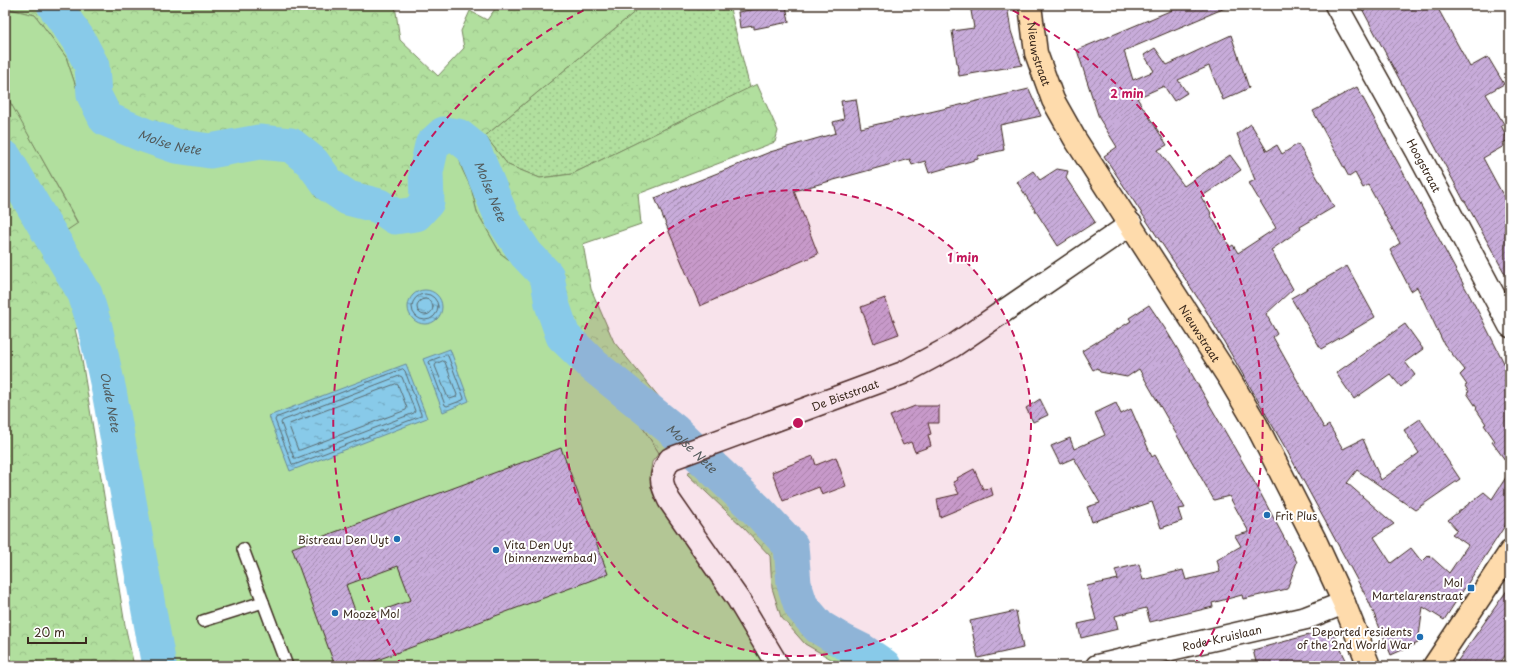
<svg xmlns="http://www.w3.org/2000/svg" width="1515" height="671" viewBox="0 0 1515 671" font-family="'Playpen Sans',sans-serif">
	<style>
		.grass { fill: url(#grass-dots); stroke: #76845e }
		.forest { fill: url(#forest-crowns); stroke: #76845e }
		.park { fill: #b1df9e; stroke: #76845e }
		.water { fill: url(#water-ripples); stroke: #698a98 }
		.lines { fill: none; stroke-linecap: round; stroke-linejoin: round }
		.shore { stroke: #5a6a6f; stroke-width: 1 }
		.river { stroke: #88cae9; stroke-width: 35 }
		.building { fill: url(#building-hatch); stroke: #3b2a1e; fill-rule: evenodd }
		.service-casing { stroke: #3b2a1e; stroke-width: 14 }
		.minor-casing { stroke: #3b2a1e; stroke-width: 25 }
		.primary-casing { stroke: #3b2a1e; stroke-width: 25 }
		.service { stroke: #fff; stroke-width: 11 }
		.minor { stroke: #fff; stroke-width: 22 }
		.primary { stroke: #fedbac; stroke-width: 22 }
		.ring { fill: none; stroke: #c2185b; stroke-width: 2; stroke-dasharray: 7 5 }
		.poi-dot { fill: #1f6fb2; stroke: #fff; stroke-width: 1.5 }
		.labels { text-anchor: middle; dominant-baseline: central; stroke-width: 4; stroke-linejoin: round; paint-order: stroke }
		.street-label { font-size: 11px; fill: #3b2a1e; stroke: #fff }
		.poi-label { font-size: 11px; fill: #3b2a1e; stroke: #fff; text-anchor: start }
		.water-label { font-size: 12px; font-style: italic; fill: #525a5b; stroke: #fff }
		.centre { fill: #c2185b; stroke: #fff; stroke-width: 2 }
		.ring-label { font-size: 12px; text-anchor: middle; font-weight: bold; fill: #c2185b; stroke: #fff; stroke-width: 4; stroke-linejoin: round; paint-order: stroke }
	</style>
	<defs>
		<pattern id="grass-dots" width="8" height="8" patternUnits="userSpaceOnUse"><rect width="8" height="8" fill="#b1df9e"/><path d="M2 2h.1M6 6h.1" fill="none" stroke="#99c088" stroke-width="1.8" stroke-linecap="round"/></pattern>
		<pattern id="forest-crowns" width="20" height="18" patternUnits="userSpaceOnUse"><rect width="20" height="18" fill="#b1df9e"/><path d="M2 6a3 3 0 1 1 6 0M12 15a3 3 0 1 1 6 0" fill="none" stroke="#99c088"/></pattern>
		<pattern id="water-ripples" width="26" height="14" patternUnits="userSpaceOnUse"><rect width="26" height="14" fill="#88cae9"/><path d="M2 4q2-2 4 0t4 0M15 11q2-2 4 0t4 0" fill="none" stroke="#70a4bc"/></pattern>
		<pattern id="building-hatch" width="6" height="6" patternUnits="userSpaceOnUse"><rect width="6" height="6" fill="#c8acda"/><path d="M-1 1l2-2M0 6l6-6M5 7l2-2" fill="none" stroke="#a48cb0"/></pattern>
	</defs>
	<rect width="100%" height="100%" fill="#fff"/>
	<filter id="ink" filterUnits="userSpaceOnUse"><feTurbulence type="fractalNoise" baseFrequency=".025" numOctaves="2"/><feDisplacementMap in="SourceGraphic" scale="8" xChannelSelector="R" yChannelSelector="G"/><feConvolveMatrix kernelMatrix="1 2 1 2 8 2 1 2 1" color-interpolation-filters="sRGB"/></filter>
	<g filter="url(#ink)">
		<polygon class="grass" points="643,5 729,5 750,88 572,174 540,178 508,165 485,136"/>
		<g class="forest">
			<polygon points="5,5 395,5 400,40 438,76 464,48 461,31 470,11 487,20 498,5 571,5 573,8 578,5 643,5 485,136 508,165 540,178 572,174 757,84 778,131 775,142 638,194 641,224 583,244 591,289 614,342 668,408 679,445 659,453 641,425 575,364 553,340 542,308 538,284 524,271 500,253 477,212 471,188 462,169 459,157 435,171 437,198 429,219 413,229 386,229 366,214 341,209 316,197 305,174 249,155 196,163 137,150 100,131 77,90 66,57 35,15 5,8"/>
			<polygon points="5,92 78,224 63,233 5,133"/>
			<polygon points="5,177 66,279 86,325 75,329 81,354 125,625 134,666 5,666"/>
			<polygon points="707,462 759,512 791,546 794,584 801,606 820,627 844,642 862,651 884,666 843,666 805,644 781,617 772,588 770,556 744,528 687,474"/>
		</g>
		<polygon class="park" points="5,8 35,15 66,57 77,90 100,131 137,150 196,163 249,155 277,154 292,161 305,174 316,197 341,209 366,214 386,229 413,229 429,219 437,198 435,171 439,150 449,145 459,157 462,169 471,188 477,212 500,253 524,271 538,284 542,308 553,340 575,364 641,425 659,453 652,462 650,475 666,508 771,666 174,666 136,463 105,316 63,233 78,223 5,93"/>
		<g class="water">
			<circle cx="425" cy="307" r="17"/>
			<polygon points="450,349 469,401 443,412 423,359"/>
			<polygon points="406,364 427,418 290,471 269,416"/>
		</g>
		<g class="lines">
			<g class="shore">
				<circle cx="425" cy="307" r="13"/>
				<circle cx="425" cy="307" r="8"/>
				<polygon points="446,355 448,356 464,398 463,400 447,406 445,405 429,362 430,361"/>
				<polygon points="443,361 445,362 457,395 456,397 450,399 448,398 435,366 436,364"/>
				<polygon points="403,369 405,371 421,414 421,416 294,465 292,464 275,420 276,418"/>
				<polygon points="400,376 402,377 415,411 414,413 297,458 294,458 281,423 282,421"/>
				<polygon points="396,384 398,385 407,408 406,410 300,450 298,450 289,426 290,424"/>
			</g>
			<g class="river">
				<path id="s1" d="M54,5l24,34 14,27 2,29 12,24 38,16 32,11 34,5 49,-9 32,3 21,17 17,23 19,13 31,8 16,11 21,-3 11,-12 -1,-30 6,-27 12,-11 14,2 15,12 29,70 24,36 21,22 5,28 11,32 31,30 79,64 86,82 32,34 3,38 7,22 18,21 25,15 18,9 22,15"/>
				<path id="s2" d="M5,158l80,136 10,33 14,64 50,275"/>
			</g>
		</g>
		<g class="building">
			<polygon points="781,5 786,5 789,22 754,29 754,26 740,28 738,12"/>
			<polygon points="970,5 1007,5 1011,31 1022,65 959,76 952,31 974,28"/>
			<polygon points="1184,5 1232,5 1124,51 1133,80 1154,71 1144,55 1155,48 1167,65 1231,35 1249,88 1223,100 1209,66 1178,80 1187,93 1174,101 1164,86 1137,98 1167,145 1158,150 1184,186 1230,155 1241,170 1201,197 1211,213 1210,214 1230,247 1233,245 1238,253 1276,228 1249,183 1255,180 1237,134 1251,124 1267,151 1277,145 1282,154 1298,144 1334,207 1300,227 1301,229 1271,250 1293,289 1266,314 1277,334 1273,337 1324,428 1329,425 1343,449 1363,439 1381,480 1419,453 1404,430 1420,419 1460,479 1415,510 1357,470 1347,483 1394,524 1374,537 1391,563 1411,548 1422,562 1429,555 1449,573 1468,545 1452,534 1457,530 1448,520 1484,492 1492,499 1510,471 1510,518 1444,620 1423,607 1418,643 1391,655 1369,602 1286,449 1205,309 1104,156 1117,147 1099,118 1077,50"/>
			<polygon points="1360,5 1436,5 1470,67 1488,57 1504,84 1486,94 1504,124 1501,125 1508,140 1503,143 1504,146 1483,158 1504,197 1505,196 1510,206 1510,283 1465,201 1464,201 1455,184"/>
			<polygon points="1357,87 1480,315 1510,375 1510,467 1492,442 1495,441 1484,425 1486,424 1476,409 1477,408 1467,393 1469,392 1465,386 1467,385 1460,375 1465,370 1444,344 1417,287 1411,291 1390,250 1400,243 1368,185 1363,188 1355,173 1349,177 1313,111 1321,107 1321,106"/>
			<polygon points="1029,89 1041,116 1000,125 1004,150 978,156 978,159 929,173 925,161 912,165 910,159 794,191 818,254 700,306 655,198 770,152 836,133 833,122 844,119 841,101 856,99 861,128"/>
			<polygon points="1057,169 1068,171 1066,178 1095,222 1058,246 1017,182 1033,171 1040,180"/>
			<polygon points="1347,266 1375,317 1321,349 1291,298"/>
			<polygon points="885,298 899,334 874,343 861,307"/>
			<polygon points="1149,305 1166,330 1191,371 1190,371 1256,485 1297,562 1287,589 1243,599 1242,595 1212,603 1213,607 1150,622 1146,608 1115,616 1118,629 1081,638 1078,624 1096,620 1087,586 1118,579 1115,570 1139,564 1143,580 1183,570 1186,580 1220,572 1217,560 1241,546 1235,536 1249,532 1229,496 1214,500 1139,369 1127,377 1100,372 1097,368 1093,370 1082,351 1131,321 1129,318"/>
			<polygon points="1405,324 1423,349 1405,362 1415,375 1401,387 1390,374 1354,399 1336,373"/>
			<polygon points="1040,399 1048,415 1033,422 1026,408"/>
			<polygon points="1116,403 1121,414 1131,409 1152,457 1155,455 1185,508 1178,509 1182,521 1161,528 1152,502 1092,522 1087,507 1100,503 1074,458 1060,464 1051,446 1070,438 1074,449 1105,435 1095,413"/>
			<polygon points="915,406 939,406 939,423 928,423 931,434 928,435 931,446 915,452 911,442 903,445 890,416"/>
			<path d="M561,448l47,126 -247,92h-26l-43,-118zM398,566l13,34 -53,19 -12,-34z"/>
			<polygon points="813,456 816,465 836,457 846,486 822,495 819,487 783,501 772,472"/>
			<polygon points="974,469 983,489 991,488 993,495 940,517 937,499 959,494 953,482 958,480 957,478"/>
			<polygon points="1510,586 1510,649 1498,666 1454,666"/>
			<polygon points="1016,611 1023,648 978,658 970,621"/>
			<polygon points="1331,629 1349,666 1257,666 1253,650"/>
		</g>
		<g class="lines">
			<g class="service-casing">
				<g id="service">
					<polyline points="243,549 287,666"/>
					<polyline points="203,621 263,602"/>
				</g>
			</g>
			<g class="minor-casing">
				<g id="minor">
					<path id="s3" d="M1336,5l81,146 93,175"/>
					<path id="s4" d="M778,666l-40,-67 -69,-99c-9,-19 -10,-23 1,-41l233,-86 50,-27 178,-122"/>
					<path id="s5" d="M1097,666l209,-48 38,-15"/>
				</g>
			</g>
			<g class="primary-casing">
				<g id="primary">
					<path id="s6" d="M1030,5l6,48 17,47 22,39 154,239 27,46 59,116 29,63 25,63"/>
					<polyline points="1434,666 1510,552"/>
				</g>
			</g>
			<use href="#service" class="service"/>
			<use href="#minor" class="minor"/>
			<use href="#primary" class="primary"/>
		</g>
	</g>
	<circle cx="798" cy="423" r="233" fill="#c2185b" fill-opacity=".12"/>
	<g class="ring">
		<circle cx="798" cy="423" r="233"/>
		<path d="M402 666A465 465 0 0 1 594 5M1002 5A465 465 0 0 1 1194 666"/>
	</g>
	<g class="poi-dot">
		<circle cx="1267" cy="515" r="4"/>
		<circle cx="397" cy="539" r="4"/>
		<circle cx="496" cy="550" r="4"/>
		<rect x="1467" y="584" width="8" height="8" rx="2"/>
		<circle cx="335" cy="613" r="4"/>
		<circle cx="1420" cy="637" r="4"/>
	</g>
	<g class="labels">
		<g class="street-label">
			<text stroke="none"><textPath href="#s6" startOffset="50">Nieuwstraat</textPath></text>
			<text stroke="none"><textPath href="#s3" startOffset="183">Hoogstraat</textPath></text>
			<text stroke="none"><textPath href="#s6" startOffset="374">Nieuwstraat</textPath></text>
			<text stroke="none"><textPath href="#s4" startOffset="429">De Biststraat</textPath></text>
			<text stroke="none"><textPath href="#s5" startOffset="128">Rode-Kruislaan</textPath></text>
		</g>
		<g class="poi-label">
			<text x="1275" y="515">Frit Plus</text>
			<text x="389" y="539" text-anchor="end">Bistreau Den Uyt</text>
			<text x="504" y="544">Vita Den Uyt<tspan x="504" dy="13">(binnenzwembad)</tspan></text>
			<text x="1463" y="582" text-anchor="end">Mol<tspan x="1463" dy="13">Martelarenstraat</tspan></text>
			<text x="343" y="613">Mooze Mol</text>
			<text x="1412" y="631" text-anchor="end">Deported residents<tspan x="1412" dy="13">of the 2nd World War</tspan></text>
		</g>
		<g class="water-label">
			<text stroke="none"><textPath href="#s1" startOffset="196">Molse Nete</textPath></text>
			<text stroke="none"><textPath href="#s1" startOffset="641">Molse Nete</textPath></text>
			<text stroke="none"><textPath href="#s2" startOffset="269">Oude Nete</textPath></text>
			<text stroke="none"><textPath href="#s1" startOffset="977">Molse Nete</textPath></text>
		</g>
	</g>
	<circle cx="798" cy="423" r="6" class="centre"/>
	<g class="ring-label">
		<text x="1127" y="98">2 min</text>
		<text x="963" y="262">1 min</text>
	</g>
	<rect width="1515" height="671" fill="none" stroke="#fff" stroke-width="20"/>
	<rect x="10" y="10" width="1495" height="651" fill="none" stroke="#3b2a1e" stroke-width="1.5" filter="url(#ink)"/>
	<path d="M28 637v6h58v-6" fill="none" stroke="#3b2a1e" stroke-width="2"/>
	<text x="34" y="637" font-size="12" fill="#3b2a1e" stroke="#ffffff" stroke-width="3" paint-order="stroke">20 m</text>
</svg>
